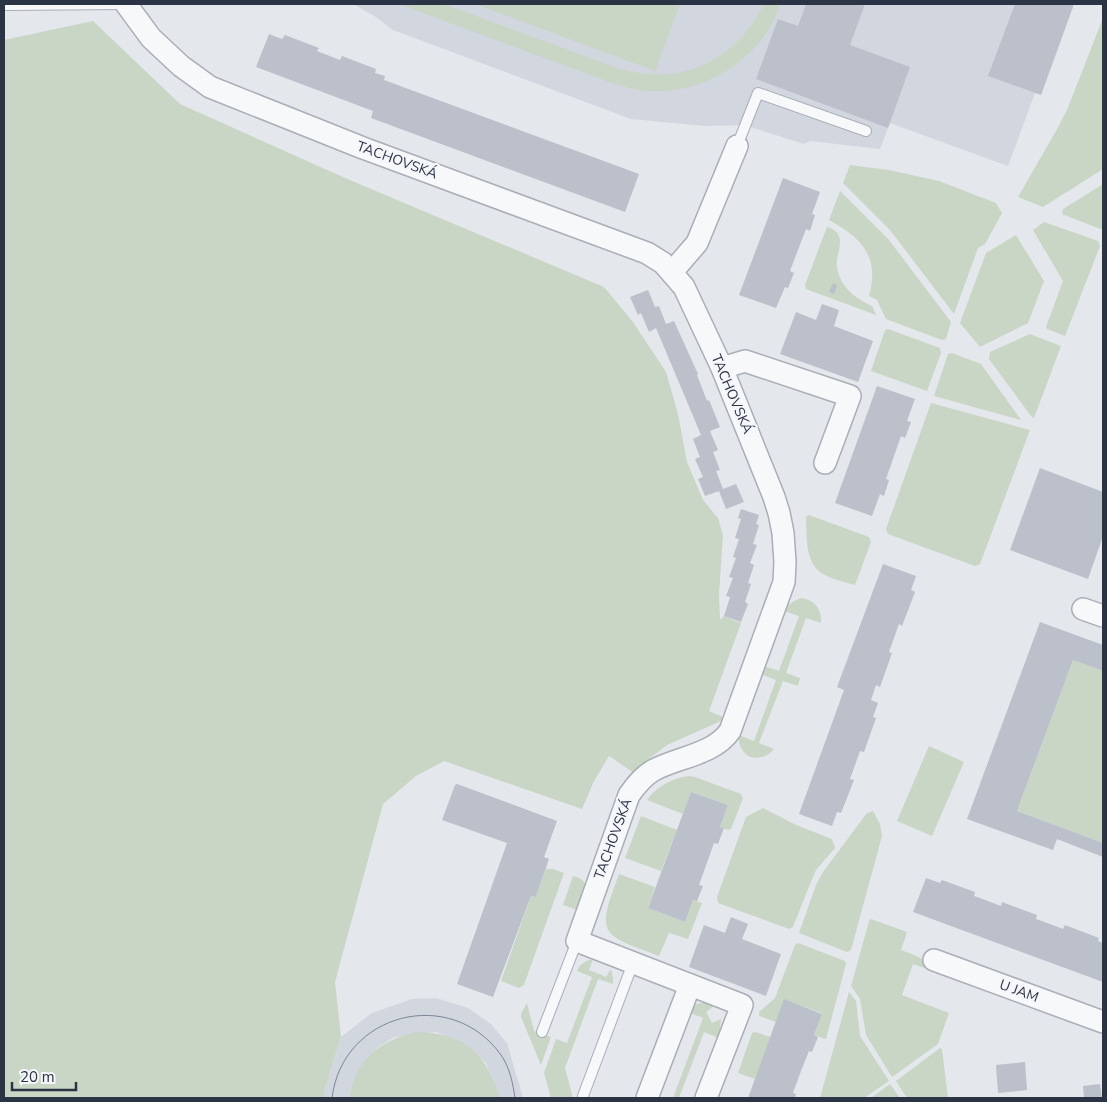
<svg xmlns="http://www.w3.org/2000/svg" width="1107" height="1102" viewBox="0 0 1107 1102" font-family="'Nunito Sans',sans-serif">
	<style>
		.built { fill: #d2d6de }
		.green { fill: #c9d6c5 }
		.building { fill: #bbc0ca }
		.lines { fill: none; stroke-linecap: round; stroke-linejoin: round }
		.service-casing { stroke: #a9aeb7; stroke-width: 12 }
		.minor-casing { stroke: #a9aeb7; stroke-width: 24 }
		.service { stroke: #f7f8fa; stroke-width: 10 }
		.minor { stroke: #f7f8fa; stroke-width: 21 }
		.tram { stroke: #7d8696; stroke-width: 1 }
		.labels { text-anchor: middle; dominant-baseline: central; stroke-width: 4.5; stroke-linejoin: round; paint-order: stroke }
		.street-label { font-size: 14px; fill: #2b3445; stroke: #f4f6f9 }
	</style>
	<rect width="100%" height="100%" fill="#e4e7ec"/>
	<g class="built">
		<polygon points="353,4 1074,4 1041,95 1035,93 1008,166 890,123 880,149 810,141 804,144 744,125 705,126 631,119 393,30 376,17"/>
		<polygon points="436,998 468,1008 491,1024 507,1043 523,1098 500,1098 486,1063 472,1049 456,1039 436,1032 395,1037 378,1047 365,1061 352,1085 349,1098 324,1098 325,1088 341,1037 372,1013 412,999"/>
	</g>
	<g class="green">
		<path d="M399,4h45l173,64c63,19 117,-5 147,-64h16c-16,53 -76,91 -131,87 -13,-1 -25,-4 -37,-8z"/>
		<polygon points="475,4 680,4 655,71"/>
		<polygon points="1103,18 1103,169 1043,207 1018,197 1056,131 1067,110"/>
		<polygon points="93,21 180,104 345,178 604,287 633,322 666,372 678,414 687,462 703,500 718,518 723,535 719,594 720,620 724,616 741,623 709,711 725,718 723,720 667,745 650,758 634,773 609,756 594,781 582,809 444,761 416,776 383,804 335,982 341,1037 325,1088 324,1098 4,1098 4,40"/>
		<polygon points="850,165 889,170 939,181 996,203 1002,213 985,244 978,248 954,314 890,230 843,183"/>
		<polygon points="1103,184 1103,230 1062,214 1063,209"/>
		<path d="M840,191l49,49 62,82 -5,17 -4,1 -56,-21 -9,-19 -8,-4c11,-39 -7,-58 -40,-76z"/>
		<polygon points="1044,222 1098,241 1100,246 1065,336 1047,329 1046,327 1063,281 1033,230"/>
		<path d="M827,227c23,6 8,26 10,40 3,20 18,31 35,39l4,9 -70,-26 -1,-4z"/>
		<polygon points="1016,235 1044,281 1028,323 980,347 960,323 986,253"/>
		<polygon points="888,329 940,348 941,353 927,391 871,371 885,330"/>
		<polygon points="1030,334 1061,346 1034,418 1031,416 989,359 990,352"/>
		<polygon points="952,353 981,364 1021,420 934,396 948,354"/>
		<polygon points="931,403 1030,430 980,564 975,566 888,534 886,529"/>
		<path d="M809,515l60,22 2,5 -16,43c-10,-3 -21,-5 -30,-10 -21,-10 -18,-39 -19,-58z"/>
		<path d="M801,598c14,2 21,11 20,25l-15,-5 -20,55 14,5 -2,8 -15,-5 -24,62 15,6c-7,8 -13,10 -24,8 -8,-5 -12,-12 -11,-22l15,6 22,-61 -15,-6 3,-8 15,5 20,-55 -15,-5c5,-7 9,-10 17,-13z"/>
		<polygon points="1073,660 1103,671 1103,843 1017,811"/>
		<polygon points="929,746 964,762 932,836 897,821"/>
		<path d="M688,776l7,1 46,17 2,4 -12,31 -3,1 -8,-3 8,-22 -37,-13 -8,22 -36,-14c10,-14 24,-21 41,-24z"/>
		<polygon points="763,808 796,825 832,839 835,848 816,870 812,879 793,927 789,929 718,903 717,897 746,817"/>
		<polygon points="873,811 880,824 882,836 851,950 847,952 799,933 816,885 823,872 867,813"/>
		<polygon points="641,816 677,830 661,871 625,858"/>
		<polygon points="546,869 553,869 564,873 524,985 519,988 501,981 531,896 536,897"/>
		<path d="M619,874l36,13 -7,21 37,14 8,-22 9,3 -14,36 -19,-6 -10,23c-59,-22 -63,-21 -40,-82z"/>
		<path d="M573,876c7,2 12,4 13,12l-8,22 -15,-5z"/>
		<path d="M871,919l36,13 -6,18c10,4 27,8 29,20l-17,-6 -11,31 47,18 -11,31 -46,33 -26,-42 -6,-36 -9,-13 18,-65z"/>
		<polygon points="798,943 845,961 846,964 826,1039 814,1035 822,1013 785,1000 776,1022 759,1016 759,1012 775,998 795,945"/>
		<path d="M593,959l-4,11 17,7 5,-8 2,10v5l-15,-5 -33,89 8,30h-22l-7,-25 12,-34 11,4 25,-66 -15,-6c3,-8 9,-10 16,-12z"/>
		<polygon points="849,992 856,1001 860,1036 889,1081 864,1098 820,1098"/>
		<polygon points="707,1002 713,1007 706,1012 712,1023 721,1019 719,1038 704,1032 679,1098 673,1098 703,1018 688,1012 696,1004"/>
		<polygon points="527,1003 534,1031 551,1037 541,1065 521,1017 521,1014"/>
		<path d="M416,1032c50,1 69,20 84,66h-151c7,-39 30,-57 67,-66z"/>
		<polygon points="755,1032 771,1037 755,1079 738,1073 752,1033"/>
		<polygon points="940,1048 942,1049 948,1098 907,1098 896,1081"/>
		<polygon points="890,1084 900,1098 871,1098"/>
	</g>
	<g class="building">
		<polygon points="806,4 865,4 850,45 910,67 888,128 756,79 778,19 798,26"/>
		<polygon points="1015,4 1074,4 1041,95 988,76"/>
		<polygon points="269,34 282,39 285,35 319,48 317,51 340,60 342,56 376,69 375,73 385,76 384,80 639,174 625,212 371,118 373,111 256,67"/>
		<polygon points="783,178 820,192 812,214 815,215 810,231 806,229 790,271 794,273 788,288 785,287 776,308 739,295"/>
		<polygon points="833,283 837,285 834,294 829,292"/>
		<polygon points="648,290 655,307 659,306 666,324 674,321 698,374 697,375 707,401 709,400 720,427 710,431 718,450 713,452 720,470 716,471 723,489 736,484 744,502 726,509 719,491 705,496 698,479 703,477 695,459 700,457 693,439 701,435 656,328 649,332 641,313 638,315 630,297"/>
		<polygon points="822,304 839,310 834,326 873,341 858,382 780,354 796,312 816,320"/>
		<polygon points="877,386 915,399 907,421 911,422 905,438 901,436 886,479 889,480 884,496 880,494 872,516 835,503"/>
		<polygon points="1040,468 1103,492 1103,536 1088,579 1010,550"/>
		<polygon points="741,509 759,515 756,524 759,525 753,544 757,545 750,563 754,565 748,583 751,584 745,602 748,604 741,622 724,616 730,597 726,596 733,578 729,577 736,558 733,557 739,539 735,538 741,519 738,518"/>
		<polygon points="883,564 916,576 911,590 915,592 902,626 899,624 889,652 892,653 880,687 876,685 871,700 878,703 873,717 876,718 864,752 860,751 850,779 854,780 841,813 837,812 832,826 799,814 844,690 837,687"/>
		<polygon points="1040,622 1103,645 1103,671 1073,660 1017,811 1103,843 1103,857 1057,839 1053,850 967,819"/>
		<polygon points="457,784 557,821 544,857 549,859 536,897 531,896 493,997 457,984 507,843 442,820 455,785"/>
		<polygon points="691,792 728,805 720,827 724,828 718,844 714,843 699,885 703,886 697,901 693,900 685,922 648,908"/>
		<polygon points="926,878 940,883 942,880 975,892 974,896 988,901 1001,906 1002,902 1037,915 1036,919 1050,924 1063,929 1065,925 1099,938 1098,941 1103,943 1103,982 913,912"/>
		<polygon points="731,917 748,924 742,939 781,954 766,996 689,967 704,925 725,933"/>
		<polygon points="784,999 822,1014 814,1035 818,1037 812,1052 809,1051 801,1071 793,1093 796,1094 795,1098 748,1098"/>
		<polygon points="1025,1062 1027,1090 998,1093 996,1065"/>
		<polygon points="1100,1084 1102,1098 1084,1098 1083,1086"/>
	</g>
	<g class="lines">
		<g class="service-casing">
			<g id="service">
				<polyline points="4,5 126,4"/>
				<polyline points="737,146 758,93 866,131"/>
				<polyline points="542,1032 577,941"/>
				<polyline points="583,1096 633,963"/>
			</g>
		</g>
		<g class="minor-casing">
			<g id="minor">
				<path d="M126,4l25,34 30,28 29,21 153,61 284,105 16,10 21,24 38,81 52,129 5,16 4,20 2,29 -1,20 -54,149c-17,24 -52,26 -76,39 -11,6 -18,15 -25,25l-52,146 165,64 -36,93"/>
				<polyline points="672,272 697,243 737,146"/>
				<polyline points="722,368 745,361 850,396 825,463"/>
				<polyline points="1083,609 1103,616"/>
				<polyline points="934,960 1103,1022"/>
				<polyline points="647,1098 690,985"/>
			</g>
		</g>
		<use href="#service" class="service"/>
		<use href="#minor" class="minor"/>
		<path class="tram" d="M332,1098c10,-85 119,-113 169,-43 9,13 12,29 14,43"/>
	</g>
	<g class="labels">
		<g class="street-label">
			<text transform="translate(397 160) rotate(20)">TACHOVSKÁ</text>
			<text transform="translate(732 394) rotate(67)">TACHOVSKÁ</text>
			<text transform="translate(613 839) rotate(-70)">TACHOVSKÁ</text>
			<text transform="translate(1019 991) rotate(20)">U JAM</text>
		</g>
	</g>
	<rect width="1107" height="1102" fill="none" stroke="#2b3445" stroke-width="10"/>
	<path d="M12 1082v8h64v-8" fill="none" stroke="#2b3445" stroke-width="2.5"/>
	<text x="20" y="1082" font-size="15" fill="#2b3445" stroke="#f4f6f9" stroke-width="4" paint-order="stroke">20 m</text>
</svg>
